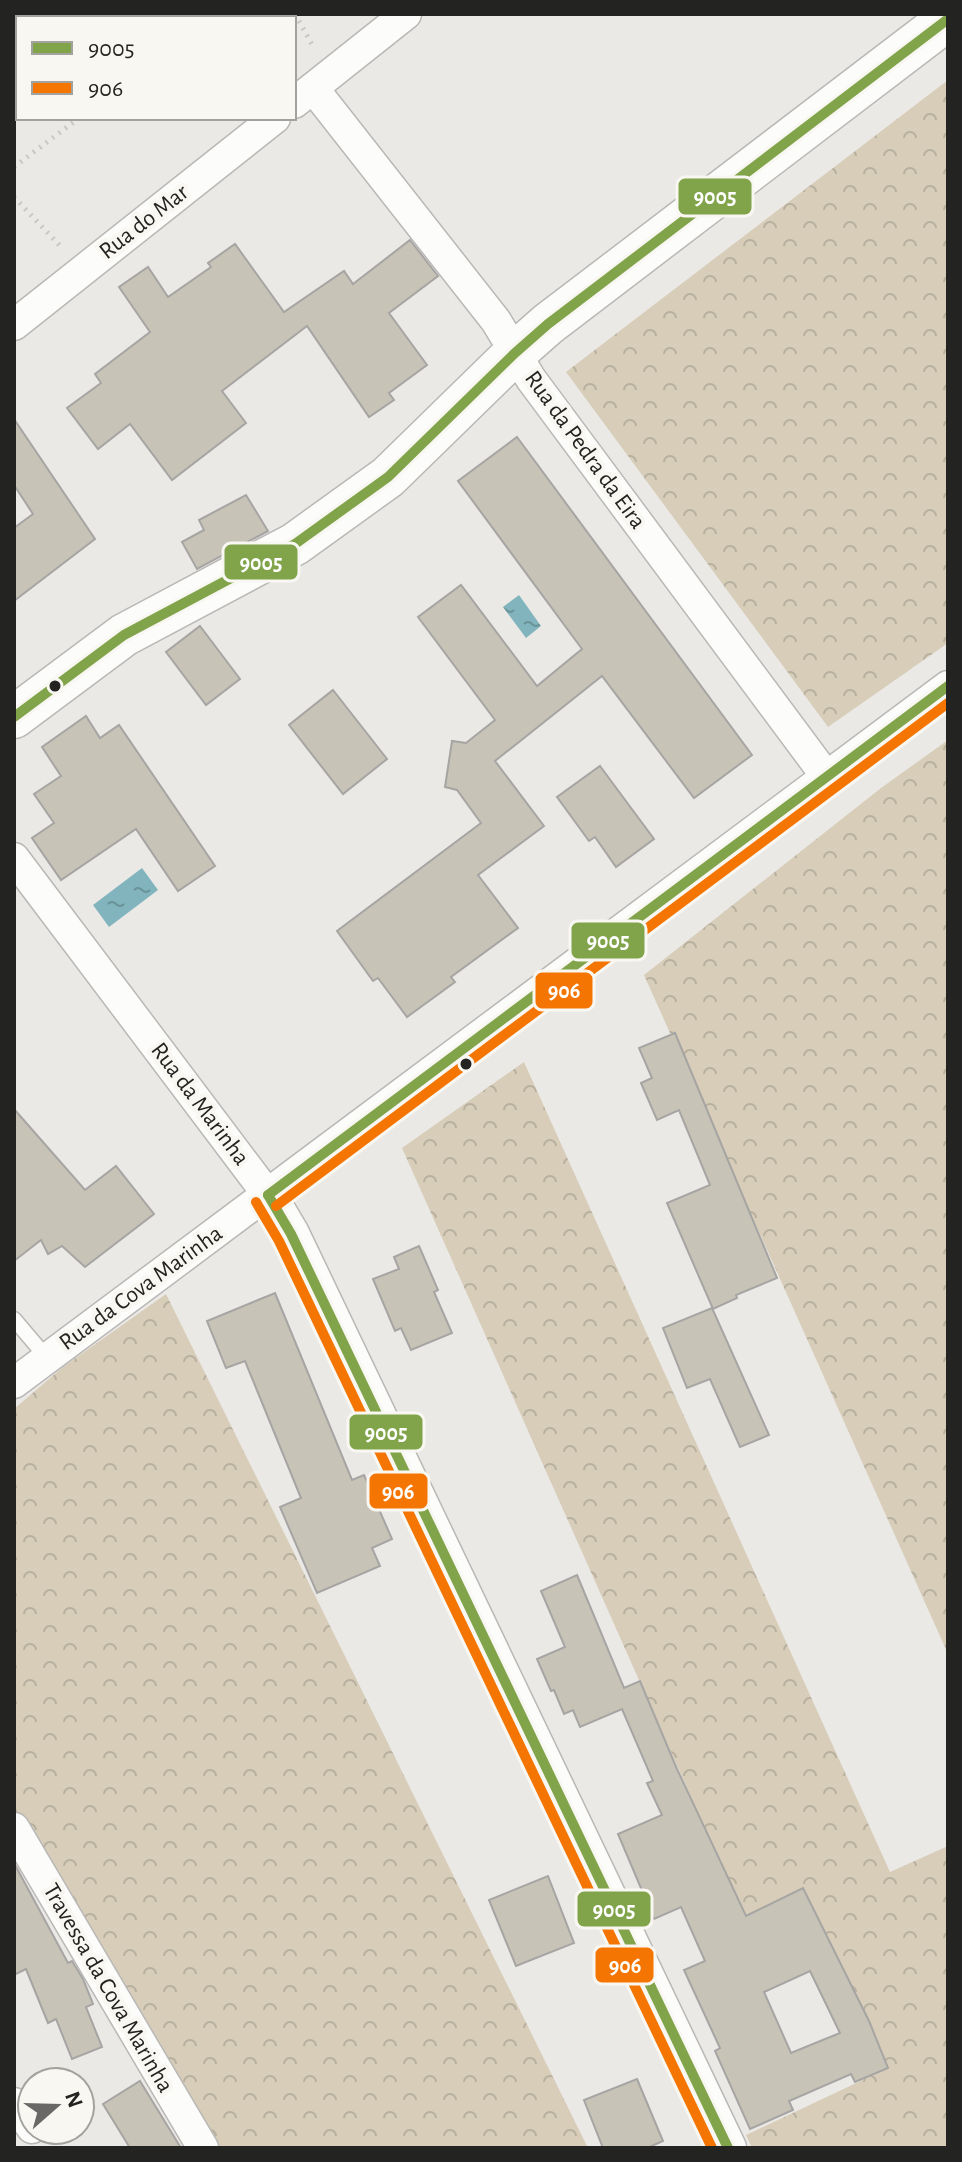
<svg xmlns="http://www.w3.org/2000/svg" width="962" height="2162" viewBox="0 0 962 2162" font-family="'Alegreya Sans',sans-serif">
	<style>
		.forest { fill: url(#forest-crowns) }
		.water { fill: url(#water-ripples) }
		.building { fill: #c8c3b7; stroke: #a6a5a3; stroke-width: 2; fill-rule: evenodd }
		.lines { fill: none; stroke-linecap: round; stroke-linejoin: round }
		.service-casing { stroke: #b9b8b6; stroke-width: 17 }
		.minor-casing { stroke: #b9b8b6; stroke-width: 33 }
		.tertiary-casing { stroke: #b9b8b6; stroke-width: 39 }
		.secondary-casing { stroke: #b9b8b6; stroke-width: 45 }
		.path { stroke: #c8c8c7; stroke-width: 5; stroke-dasharray: 2 6; stroke-linecap: butt }
		.service { stroke: #fcfcfb; stroke-width: 14 }
		.minor { stroke: #fcfcfb; stroke-width: 30 }
		.tertiary { stroke: #fcfcfb; stroke-width: 36 }
		.secondary { stroke: #fcfcfb; stroke-width: 42 }
		.bus-1-casing { stroke: #f9f7f2; stroke-width: 16 }
		.bus-2-casing { stroke: #f9f7f2; stroke-width: 16 }
		.bus-1 { stroke: #81a44b; stroke-width: 10 }
		.bus-2 { stroke: #f47502; stroke-width: 10 }
		.bus-dot { fill: #232321; stroke: #f9f7f2; stroke-width: 3 }
		.labels { text-anchor: middle; dominant-baseline: central; stroke-width: 8; stroke-linejoin: round; paint-order: stroke }
		.street-label { font-size: 24px; fill: #232321; stroke: #f9f7f2 }
		.line-badge { stroke: #f9f7f2; stroke-width: 3 }
		.badge-label { font-size: 22px; text-anchor: middle; font-weight: bold; fill: #fff }
	</style>
	<defs>
		<pattern id="forest-crowns" width="20" height="18" patternUnits="userSpaceOnUse" patternTransform="scale(2)"><rect width="20" height="18" fill="#d7cdb9"/><path d="M2 6a3 3 0 1 1 6 0M12 15a3 3 0 1 1 6 0" fill="none" stroke="#b8b09f"/></pattern>
		<pattern id="water-ripples" width="26" height="14" patternUnits="userSpaceOnUse" patternTransform="scale(2)"><rect width="26" height="14" fill="#81b4bd"/><path d="M2 4q2-2 4 0t4 0M15 11q2-2 4 0t4 0" fill="none" stroke="#699299"/></pattern>
	</defs>
	<rect width="100%" height="100%" fill="#ebe9e6"/>
	<g class="forest">
		<polygon points="948,80 948,643 828,727 566,372"/>
		<polygon points="948,740 948,1654 644,975 881,788"/>
		<polygon points="524,1062 890,1872 948,1846 948,2148 752,2148 746,2135 888,2068 804,1889 745,1918 402,1148"/>
		<polygon points="166,1294 588,2148 210,2148 14,1814 14,1409 63,1367"/>
	</g>
	<g class="water">
		<polygon points="519,595 541,626 526,638 503,607"/>
		<polygon points="142,868 158,890 109,927 93,905"/>
	</g>
	<g class="building">
		<polygon points="410,240 438,276 389,313 427,365 389,393 394,400 369,417 307,326 222,391 246,423 172,480 130,424 98,449 67,408 101,383 95,374 150,332 119,287 148,267 168,297 211,267 208,263 235,244 284,312 344,271 353,284"/>
		<polygon points="14,419 95,539 14,601 14,528 33,514 14,485"/>
		<polygon points="517,437 752,755 694,798 602,676 495,761 544,826 478,875 518,928 451,977 455,982 407,1017 378,978 373,981 337,931 481,823 457,790 445,787 452,741 466,743 495,720 418,617 461,585 537,686 582,649 458,481"/>
		<polygon points="246,495 268,531 197,569 182,542 204,530 199,520"/>
		<polygon points="200,626 240,679 206,705 166,652"/>
		<polygon points="333,690 387,759 343,794 289,725"/>
		<polygon points="86,716 100,738 119,725 215,866 178,891 136,829 61,880 32,838 54,823 34,794 61,776 42,747"/>
		<polygon points="600,766 654,839 616,867 595,837 589,841 557,797"/>
		<polygon points="675,1033 777,1278 736,1295 737,1298 713,1309 667,1203 710,1185 679,1110 657,1120 641,1083 652,1078 639,1048"/>
		<polygon points="14,1109 85,1190 116,1166 154,1214 85,1267 62,1246 48,1254 41,1240 14,1261"/>
		<polygon points="419,1246 438,1290 434,1292 452,1333 411,1350 401,1328 395,1331 373,1279 399,1269 394,1257"/>
		<polygon points="275,1293 352,1480 364,1475 392,1539 372,1548 380,1566 317,1593 280,1507 301,1498 245,1361 226,1368 207,1321"/>
		<polygon points="712,1308 769,1435 740,1447 710,1379 687,1388 663,1328"/>
		<path d="M577,1575l47,113 16,-7 37,88 69,147 57,-28 66,133 19,47 -33,14 -4,-8 -62,27 4,9 -43,19 -35,-78 5,-3 -36,-78 21,-9 -24,-54 -27,12 -36,-85 44,-19 -15,-32 6,-2 -31,-72 -42,18 -7,-17 -9,4 -10,-24 -3,1 -14,-32 28,-12 -24,-56zM810,1971l30,62 -49,20 -27,-61z"/>
		<polygon points="14,1863 68,1963 72,1961 83,1979 93,2004 86,2007 102,2047 72,2059 56,2019 48,2023 26,1969 14,1975"/>
		<polygon points="548,1876 574,1943 516,1966 489,1900"/>
		<polygon points="637,2079 663,2141 647,2148 603,2148 584,2100"/>
		<polygon points="140,2081 181,2148 130,2148 103,2104"/>
	</g>
	<g class="lines">
		<g class="service-casing">
			<polyline id="service" points="14,1319 47,1358"/>
		</g>
		<g class="minor-casing">
			<g id="minor">
				<polyline points="313,88 496,321 531,379 826,776"/>
				<polyline points="294,103 406,14"/>
				<polyline points="14,325 275,118"/>
				<polyline points="14,858 268,1195"/>
				<polyline points="14,1383 948,686"/>
				<polyline points="14,1828 203,2148"/>
				<polyline points="14,2103 32,2128"/>
			</g>
		</g>
		<g class="tertiary-casing">
			<polyline id="tertiary" points="268,1195 291,1234 728,2148"/>
		</g>
		<g class="secondary-casing">
			<polyline id="secondary" points="14,717 124,635 295,544 388,477 515,353 548,324 948,19"/>
		</g>
		<g class="path">
			<polyline points="295,14 314,48"/>
			<polyline points="211,18 216,14"/>
			<polyline points="14,167 79,118"/>
			<polyline points="14,197 63,249"/>
		</g>
		<use href="#service" class="service"/>
		<use href="#minor" class="minor"/>
		<use href="#tertiary" class="tertiary"/>
		<use href="#secondary" class="secondary"/>
		<g class="bus-1-casing">
			<g id="bus-1">
				<polyline points="14,717 124,635 295,544 388,477 515,353 548,324 948,19"/>
				<polyline points="268,1195 291,1234 728,2148"/>
				<polyline points="268,1195 948,686"/>
			</g>
		</g>
		<g class="bus-2-casing">
			<g id="bus-2">
				<polyline points="256,1202 279,1241 712,2148"/>
				<polyline points="276,1206 948,703"/>
			</g>
		</g>
		<use href="#bus-1" class="bus-1"/>
		<use href="#bus-2" class="bus-2"/>
	</g>
	<g class="bus-dot">
		<circle cx="55" cy="686" r="7"/>
		<circle cx="466" cy="1064" r="7"/>
	</g>
	<g class="labels">
		<g class="street-label">
			<text transform="translate(144 222) rotate(-38)">Rua do Mar</text>
			<text transform="translate(585 450) rotate(54)">Rua da Pedra da Eira</text>
			<text transform="translate(200 1104) rotate(53)">Rua da Marinha</text>
			<text transform="translate(141 1288) rotate(-36)">Rua da Cova Marinha</text>
			<text transform="translate(108 1988) rotate(60)">Travessa da Cova Marinha</text>
		</g>
	</g>
	<g class="line-badge">
		<rect x="677" y="177" width="76" height="39" rx="8" fill="#81a44b"/>
		<rect x="223" y="543" width="76" height="38" rx="8" fill="#81a44b"/>
		<rect x="570" y="921" width="76" height="39" rx="8" fill="#81a44b"/>
		<rect x="534" y="971" width="60" height="39" rx="8" fill="#f47502"/>
		<rect x="348" y="1413" width="76" height="38" rx="8" fill="#81a44b"/>
		<rect x="368" y="1472" width="61" height="38" rx="8" fill="#f47502"/>
		<rect x="576" y="1890" width="76" height="38" rx="8" fill="#81a44b"/>
		<rect x="594" y="1946" width="61" height="38" rx="8" fill="#f47502"/>
	</g>
	<g class="badge-label">
		<text x="715" y="204">9005</text>
		<text x="261" y="570">9005</text>
		<text x="608" y="948">9005</text>
		<text x="564" y="998">906</text>
		<text x="386" y="1440">9005</text>
		<text x="398" y="1499">906</text>
		<text x="614" y="1917">9005</text>
		<text x="625" y="1973">906</text>
	</g>
	<rect width="962" height="2162" fill="none" stroke="#232321" stroke-width="32"/>
	<rect x="16" y="16" width="280" height="104" fill="#f9f7f2" stroke="#a3a29e" stroke-width="2"/>
	<rect x="32" y="42" width="40" height="12" fill="#81a44b" stroke="#a3a29e" stroke-width="2"/>
	<text x="88" y="56" font-size="24" fill="#232321">9005</text>
	<rect x="32" y="82" width="40" height="12" fill="#f47502" stroke="#a3a29e" stroke-width="2"/>
	<text x="88" y="96" font-size="24" fill="#232321">906</text>
	<g transform="translate(56 2106) rotate(70)"><circle r="38" fill="#f9f7f2" stroke="#a3a29e" stroke-width="2"/>
	<path d="M0-6L14 30L0 20L-14 30Z" fill="#696866"/>
	<text y="-12" font-size="22" font-weight="bold" text-anchor="middle" fill="#232321">N</text>
	</g>
</svg>
